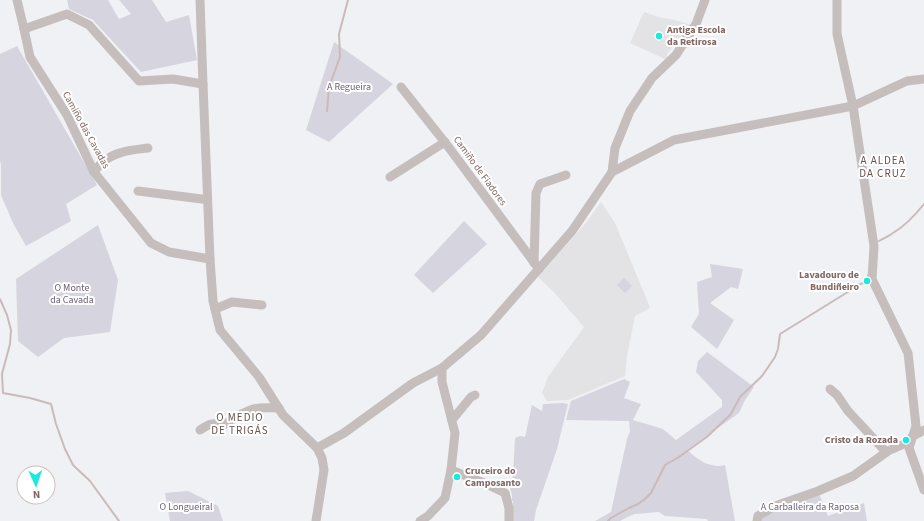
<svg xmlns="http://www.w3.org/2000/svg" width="924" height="521" viewBox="0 0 924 521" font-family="'Source Sans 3',sans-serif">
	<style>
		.built { fill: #e3e2e5 }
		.green { fill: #d6d4de }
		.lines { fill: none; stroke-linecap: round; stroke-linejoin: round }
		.stream { stroke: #cbbaba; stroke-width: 2 }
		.minor { stroke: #c5bebc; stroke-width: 9 }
		.poi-dot { fill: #1aeade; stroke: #fff; stroke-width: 1.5 }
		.labels { text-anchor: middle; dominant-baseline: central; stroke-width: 4; stroke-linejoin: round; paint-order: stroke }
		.poi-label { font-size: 10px; font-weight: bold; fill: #826762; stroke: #fff; text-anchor: start }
		.park-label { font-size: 10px; fill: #6d6179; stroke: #fff }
		.street-label { font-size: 10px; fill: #826762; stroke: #fff }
		.neighbourhood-label { font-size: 11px; letter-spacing: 1px; fill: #675350; stroke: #fff }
	</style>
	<rect width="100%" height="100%" fill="#f0f1f4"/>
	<g class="built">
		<polygon points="644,12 658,17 675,20 691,25 680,43 675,44 667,54 667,60 630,43"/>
		<polygon points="601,202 615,223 647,300 650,308 635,316 627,356 625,376 568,400 547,401 542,393 548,377 584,327 553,291 538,277 585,224"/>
	</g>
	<g class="green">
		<polygon points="67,0 108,0 119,19 131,14 119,0 152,0 166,22 189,15 197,60 141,72 93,20 69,9"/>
		<polygon points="334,42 393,84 329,142 306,130"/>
		<polygon points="17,46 97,185 66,204 71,221 26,246 13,223 1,195 1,165 0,161 0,54"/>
		<polygon points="464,221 487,244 433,293 414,275"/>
		<polygon points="98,225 118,280 110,332 64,338 38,357 18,341 16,279"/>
		<polygon points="710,264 743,269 738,289 731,287 710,303 734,320 717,349 691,327 699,314 697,282 712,277"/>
		<polygon points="624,278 632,286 625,293 617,285"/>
		<path d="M707,352l47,35 -9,13 -6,13 -52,37c10,9 23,19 38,15l10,56h-27l-1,-2 -42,-3 -6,-4 -25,2 -14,7h-25l16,-9 16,-73 3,-8 -1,-10 -63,-1 5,-19 53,-22 6,3 -6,16 17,6 -8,16 30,9 13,11 46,-33v-7l-26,-28 2,-11z"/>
		<polygon points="563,403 568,404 557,449 536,510 534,521 513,521 513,501 512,501 512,495 509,484 513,476 515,438 520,436 525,437 532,405 542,411 543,404"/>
		<polygon points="188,491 218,506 223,521 170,521 165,493"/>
		<polygon points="818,491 828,516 864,503 867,521 757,521 758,516"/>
	</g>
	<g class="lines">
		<g class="stream">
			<polyline points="327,111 329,87 340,57 339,34 348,0"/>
			<path d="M879,241c5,-3 10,-5 14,-8 12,-7 23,-19 31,-29"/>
			<polyline points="0,299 7,315 11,330 10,344 2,374 3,393 30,398 51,404 56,424 65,449 73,465 90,481 119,521"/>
			<polyline points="608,521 611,518 629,508 638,504 645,499 651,493 665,465 679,457 708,436 731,414 740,397 762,376 775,357 778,349 780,334 851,290 849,287 864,283 869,274"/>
		</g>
		<g class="minor">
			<polyline points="17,0 24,29 67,14 89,25 139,81 173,79 203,84"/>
			<polyline points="200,0 203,84 210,259 213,301 220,330 259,377 283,415 317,448 322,458 324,470 316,521"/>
			<polyline points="837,0 837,34 853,106 874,246 872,279 908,353 916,426 909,448 924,490"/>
			<polyline points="24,29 30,57 67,115 94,172 151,243 169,252 210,259"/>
			<polyline points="401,87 447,145 539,269"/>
			<path d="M94,172c3,-4 6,-8 9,-10 12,-11 30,-12 45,-14"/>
			<polyline points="612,172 615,148 630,111 652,78 676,55 696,24 705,0"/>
			<polyline points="390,177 445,142"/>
			<polyline points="138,191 202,199 207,199"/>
			<polyline points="534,263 536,193 540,184 566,175"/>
			<polyline points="215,309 232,302 262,305"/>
			<polyline points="830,389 837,395 848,411 886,452"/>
			<polyline points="452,420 471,397 475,395"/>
			<path d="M200,430c9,-6 12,-8 24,-5 9,-6 18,-13 29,-16 8,-2 17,-1 26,-1"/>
			<polyline points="317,448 344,433 413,383 442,368"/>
			<polyline points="451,470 484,483 505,493 509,508 509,521"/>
			<polyline points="420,521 428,516 445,498 451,470 455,433 442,382 442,368 481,335 572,231 612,172 674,140 853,106 907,81 924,79"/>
			<polyline points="757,521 758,516 775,506 818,491 853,476 888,451 904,444 913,436 924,430"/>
		</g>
	</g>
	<g class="poi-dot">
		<circle cx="659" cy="36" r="4"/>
		<circle cx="867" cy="281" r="4"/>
		<circle cx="906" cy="440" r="4"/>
		<circle cx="457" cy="477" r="4"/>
	</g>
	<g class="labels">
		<g class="poi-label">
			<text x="667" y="30">Antiga Escola<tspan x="667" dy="12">da Retirosa</tspan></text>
			<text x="859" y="275" text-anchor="end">Lavadouro de<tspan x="859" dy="12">Bundiñeiro</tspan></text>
			<text x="898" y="440" text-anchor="end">Cristo da Rozada</text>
			<text x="465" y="471">Cruceiro do<tspan x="465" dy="12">Camposanto</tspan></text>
		</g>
		<g class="park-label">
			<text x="349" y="87">A Regueira</text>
			<text x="72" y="288">O Monte<tspan x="72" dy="12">da Cavada</tspan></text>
			<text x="186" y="507">O Longueiral</text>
			<text x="810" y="507">A Carballeira da Raposa</text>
		</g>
		<g class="street-label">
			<text transform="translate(86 130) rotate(61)">Camiño das Cavadas</text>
			<text transform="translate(480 171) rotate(54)">Camiño de Fiadores</text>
		</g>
		<g class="neighbourhood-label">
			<text x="883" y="160">A ALDEA<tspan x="883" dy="13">DA CRUZ</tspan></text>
			<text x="240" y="417">O MEDIO<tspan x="240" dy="13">DE TRIGÁS</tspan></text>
		</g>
	</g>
	<g transform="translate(36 485) rotate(177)"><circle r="19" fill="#ffffff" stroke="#cdc2c0"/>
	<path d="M0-3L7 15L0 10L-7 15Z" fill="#1aeade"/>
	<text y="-6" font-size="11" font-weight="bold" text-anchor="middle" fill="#826762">N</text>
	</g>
</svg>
